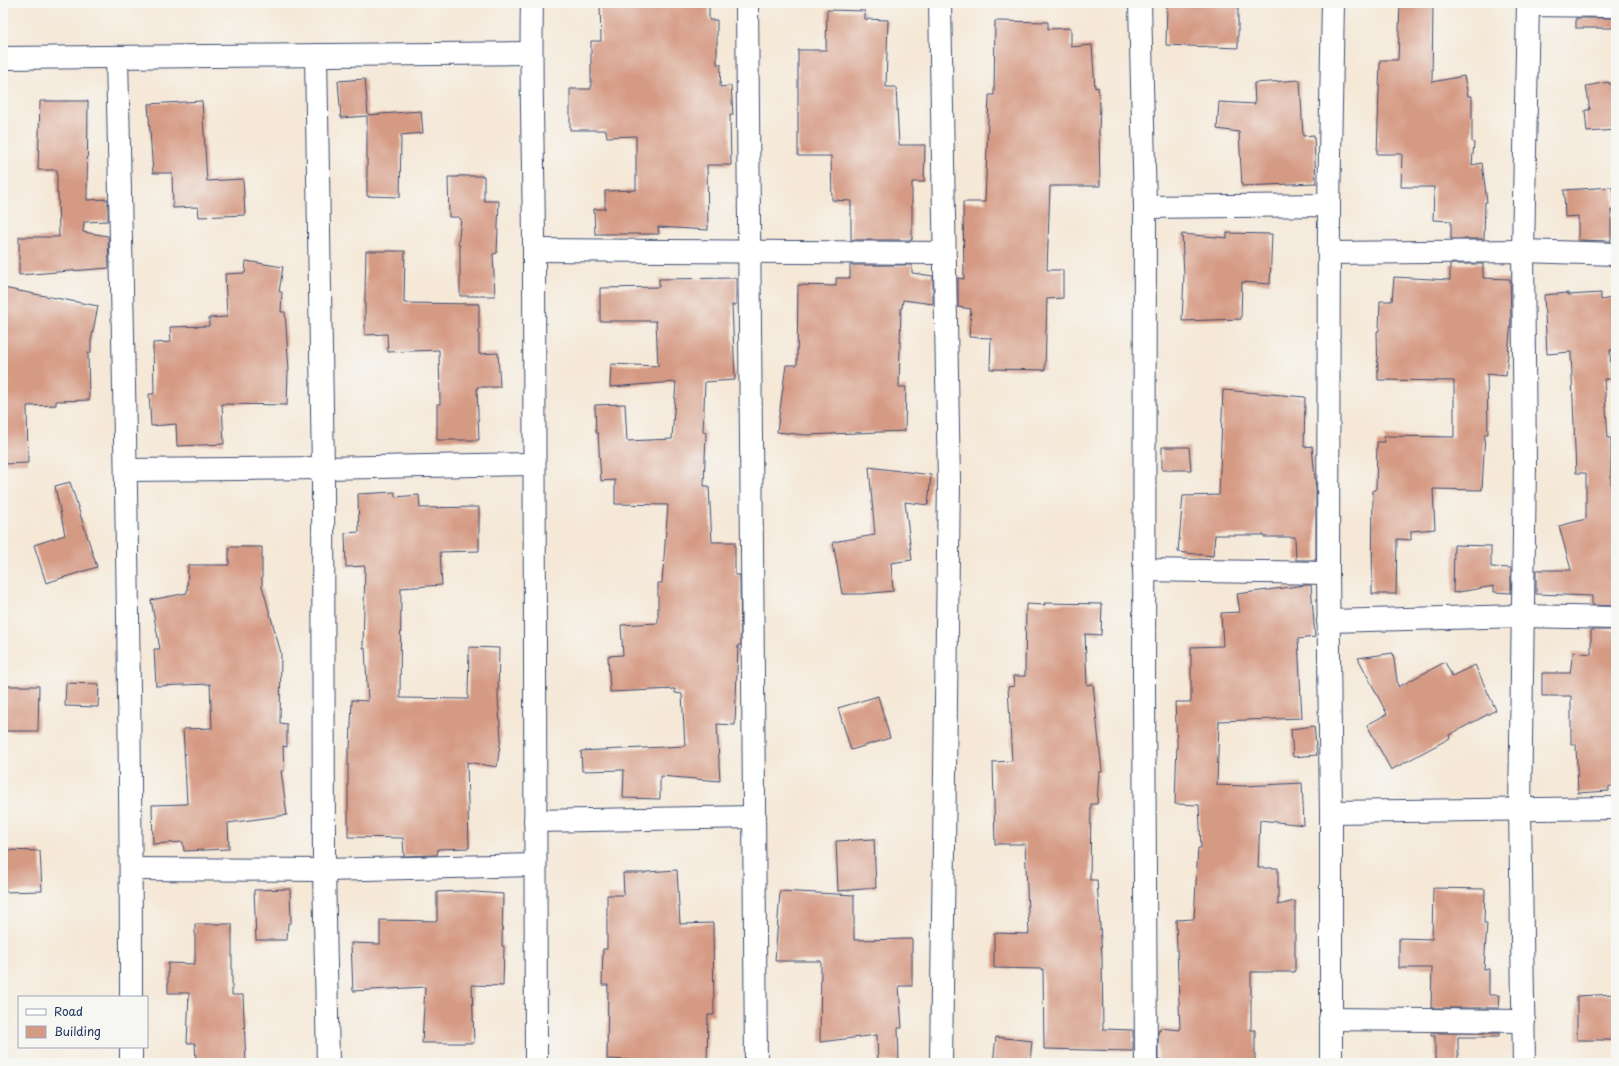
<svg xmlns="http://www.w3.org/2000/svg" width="1619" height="1066" viewBox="0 0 1619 1066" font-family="'Playpen Sans',sans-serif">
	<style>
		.building { fill: #d59a83 }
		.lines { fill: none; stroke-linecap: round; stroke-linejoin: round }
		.minor-casing { stroke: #3c4b70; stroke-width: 24 }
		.minor { stroke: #fff; stroke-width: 22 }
	</style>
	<rect width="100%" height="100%" fill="#f6f6f2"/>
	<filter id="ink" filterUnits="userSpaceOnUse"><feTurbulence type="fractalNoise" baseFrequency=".025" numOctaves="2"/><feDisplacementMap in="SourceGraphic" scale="8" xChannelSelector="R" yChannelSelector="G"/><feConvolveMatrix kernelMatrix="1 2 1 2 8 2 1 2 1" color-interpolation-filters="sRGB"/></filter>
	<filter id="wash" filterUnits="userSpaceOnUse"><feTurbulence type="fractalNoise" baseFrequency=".012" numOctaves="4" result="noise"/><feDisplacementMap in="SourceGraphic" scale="16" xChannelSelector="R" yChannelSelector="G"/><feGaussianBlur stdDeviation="0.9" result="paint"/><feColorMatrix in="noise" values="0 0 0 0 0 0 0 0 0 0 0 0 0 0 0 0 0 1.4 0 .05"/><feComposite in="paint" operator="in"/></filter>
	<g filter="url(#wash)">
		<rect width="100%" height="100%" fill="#f5e8d7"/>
		<g id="blocks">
			<g class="building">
				<polygon points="600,3 709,3 709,20 717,20 717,64 721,64 720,87 731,86 733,115 730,115 731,165 707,165 708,230 658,227 659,234 595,234 594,209 605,209 605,191 636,190 636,136 607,137 606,130 570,130 570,89 591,89 591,41 601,41"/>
				<polygon points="1167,3 1238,3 1238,48 1166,45"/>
				<polygon points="1400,3 1433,4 1432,82 1464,76 1468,96 1472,96 1472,142 1474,143 1472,165 1482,163 1487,202 1485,202 1484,239 1451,239 1451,221 1433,220 1434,187 1401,187 1402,154 1377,154 1380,60 1398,60"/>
				<polygon points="827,10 865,11 865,19 888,20 886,87 896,87 899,145 925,145 924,182 912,182 912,240 851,240 851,201 832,200 831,156 798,156 798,50 826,50"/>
				<rect x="1576" y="18" width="40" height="10"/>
				<polygon points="995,21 1048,22 1048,29 1071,28 1071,47 1092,45 1095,88 1098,87 1100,105 1099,132 1100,186 1050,186 1047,270 1063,270 1063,298 1047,299 1045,370 990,369 991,338 969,337 971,309 958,307 958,278 964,279 963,202 985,202 989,95 994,95"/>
				<polygon points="365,79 368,115 421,111 423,133 401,135 400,197 367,196 367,116 341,118 338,81"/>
				<polygon points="1300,80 1303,136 1314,135 1316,183 1242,186 1239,132 1217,129 1219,102 1255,104 1254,83"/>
				<polygon points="1609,82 1609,84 1616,84 1616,130 1587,132 1585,110 1590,110 1586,86"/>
				<polygon points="40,101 88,101 87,200 108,199 108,221 84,222 83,232 108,236 109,268 19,275 19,237 59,237 58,193 57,193 57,170 38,170"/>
				<polygon points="202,101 207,181 243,179 245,215 199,217 198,207 173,208 172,173 153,173 148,104"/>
				<polygon points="458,176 484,176 484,201 499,201 497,253 493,254 495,296 460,296 460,245 458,245 461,219 459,219 459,217 449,217 448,177 458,177"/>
				<polygon points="1612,187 1614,210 1611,210 1611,241 1578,240 1578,216 1565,217 1564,190"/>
				<polygon points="1227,233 1272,234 1270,284 1242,282 1241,319 1182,321 1184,275 1182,234 1227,238"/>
				<polygon points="366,251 405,251 404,303 479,304 479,354 498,353 500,387 477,387 479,440 437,440 437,404 440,404 439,350 388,352 387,334 365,335 365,292"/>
				<polygon points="246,261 283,267 279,292 282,292 281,312 285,312 289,371 288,371 287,405 222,404 224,444 177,446 176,424 151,426 149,394 154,394 153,343 171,342 170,327 209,326 209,318 227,317 225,274 245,273"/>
				<polygon points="1450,264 1483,264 1483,278 1510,279 1511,321 1506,376 1487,374 1488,434 1485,434 1482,490 1433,489 1435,529 1411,531 1411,540 1397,539 1396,594 1372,594 1373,490 1376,490 1377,442 1385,442 1384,436 1454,437 1454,381 1378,380 1377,331 1379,331 1380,301 1392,301 1394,277 1450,280"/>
				<polygon points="850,265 912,265 912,273 933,276 933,304 903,300 902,308 901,308 899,387 906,387 905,431 806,435 777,432 786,365 797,365 798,285 836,286 836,278 850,278"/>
				<polygon points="736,278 736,305 732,305 735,380 705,382 703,432 706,433 704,486 709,486 712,542 735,542 735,575 740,575 741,645 738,645 735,725 717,724 720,781 660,776 660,799 623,798 624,770 582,771 581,751 685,746 682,694 675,693 675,689 610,692 608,656 623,655 621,625 658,623 658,583 662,583 668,505 615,504 615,480 601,481 598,433 596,433 595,405 625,404 627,441 672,439 676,382 610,387 611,364 658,366 656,321 600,321 600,288 659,287 659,279"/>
				<polygon points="3,288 98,306 91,341 91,353 88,353 89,400 56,401 56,405 27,406 28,463 3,464"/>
				<polygon points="1568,293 1568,295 1601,293 1601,300 1616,297 1616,350 1610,350 1611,379 1604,379 1608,438 1611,438 1611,492 1616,492 1616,606 1592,605 1592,596 1536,594 1536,570 1571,570 1559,526 1586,519 1586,473 1576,473 1571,352 1547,354 1544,295"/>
				<polygon points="1223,390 1305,397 1304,447 1312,446 1316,490 1316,560 1296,560 1295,537 1264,537 1264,535 1215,535 1213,556 1178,552 1183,496 1219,495"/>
				<polygon points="1162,447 1189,447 1191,470 1162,470"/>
				<polygon points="869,467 931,475 928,505 905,502 912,560 891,563 893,591 863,594 842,594 833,542 875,535"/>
				<polygon points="70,482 97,567 46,583 34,545 65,535 55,486"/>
				<polygon points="395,492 395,497 419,495 420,508 479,507 479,551 440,552 442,585 401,588 400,698 468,699 469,647 499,648 498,698 501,738 497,767 467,762 469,848 438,849 437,855 404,856 403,838 348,837 348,749 350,749 352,700 368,701 365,648 363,648 365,566 346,567 345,533 359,532 358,494"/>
				<polygon points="1454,545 1491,546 1491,567 1511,568 1511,593 1494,592 1494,586 1453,593"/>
				<polygon points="229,547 262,547 262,586 281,653 280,723 287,724 287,747 283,746 284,771 281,771 287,815 228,823 229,849 184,851 183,842 153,844 152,805 187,804 183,729 212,728 210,684 156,686 154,649 160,649 151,600 187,593 188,565 229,565"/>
				<polygon points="1306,585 1311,585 1315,637 1298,639 1302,718 1219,721 1217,785 1244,786 1302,783 1304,825 1260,820 1258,868 1278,868 1278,905 1295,901 1295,972 1251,972 1251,1030 1255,1030 1255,1063 1183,1063 1158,1060 1158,1031 1160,1031 1160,1028 1180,1030 1176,920 1194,919 1198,848 1201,848 1199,805 1175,804 1177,743 1175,702 1191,702 1191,647 1223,646 1221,613 1240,612 1237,594"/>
				<polygon points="1044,603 1102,604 1101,635 1085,634 1087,685 1093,684 1102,772 1099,772 1097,804 1091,804 1090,880 1097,880 1102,956 1103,1029 1133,1030 1133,1051 1044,1049 1043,969 994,968 994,933 1029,934 1025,844 995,844 993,762 1012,761 1008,687 1014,686 1013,676 1025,676 1026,604 1045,605"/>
				<polygon points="1591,630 1616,630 1616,786 1609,786 1609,791 1578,793 1576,744 1571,744 1571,696 1542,696 1542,673 1570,673 1573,652 1591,654"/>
				<polygon points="1393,653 1398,687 1445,662 1452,676 1475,665 1496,710 1449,735 1450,738 1391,770 1367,725 1387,714 1358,658"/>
				<polygon points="66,683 99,684 98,707 65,706"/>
				<polygon points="3,686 39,686 38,731 3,731"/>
				<polygon points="878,696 890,738 851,750 838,708"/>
				<polygon points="1314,726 1317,755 1293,757 1291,729"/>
				<polygon points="874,839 876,888 838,891 836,841"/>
				<polygon points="3,850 40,851 42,891 3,892"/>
				<polygon points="677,870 680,924 713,923 714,1015 708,1015 707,1063 607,1059 608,985 602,985 603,949 607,949 607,895 624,895 623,873 646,873 646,872"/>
				<polygon points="1433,888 1485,889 1484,923 1487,923 1484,969 1489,969 1489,995 1500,995 1499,1008 1431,1008 1432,968 1399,968 1399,938 1432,939"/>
				<polygon points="290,889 291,923 288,923 287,940 256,940 254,890"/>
				<polygon points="462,891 503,894 502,946 504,946 503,986 472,985 474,1043 422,1043 425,987 353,991 351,943 380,944 380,920 437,921 437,892"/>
				<polygon points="780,891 854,895 854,940 912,939 912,986 899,986 902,1028 898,1028 899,1061 878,1062 877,1035 820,1042 821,961 775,961"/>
				<polygon points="195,924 232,924 232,995 243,995 246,1063 196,1063 195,1043 187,1043 189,993 168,993 168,963 195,964"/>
				<polygon points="1616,994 1616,1040 1577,1040 1577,996"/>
				<polygon points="1431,1033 1499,1033 1499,1037 1458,1037 1458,1063 1435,1063 1435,1036 1431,1036"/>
				<polygon points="996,1037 1032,1041 1030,1063 993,1063"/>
			</g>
		</g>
	</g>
	<g filter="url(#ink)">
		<use href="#blocks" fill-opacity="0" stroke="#3c4b70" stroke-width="1"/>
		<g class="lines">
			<g class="minor-casing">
				<g id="minor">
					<path d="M532,3c-2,83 2,167 2,250 0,270 1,540 2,810"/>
					<path d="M747,3c2,353 8,707 9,1060"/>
					<polyline points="940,3 949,481 941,1063"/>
					<polyline points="1140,3 1145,207 1144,691 1146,1063"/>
					<polyline points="1528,5 1616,6"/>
					<polyline points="316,55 323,468 324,870 328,1063"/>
					<path d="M117,57c7,313 14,627 14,940"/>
					<polyline points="3,58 531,53"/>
					<polyline points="1145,207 1329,205"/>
					<polyline points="534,250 944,253"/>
					<polyline points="1329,253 1523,251 1616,254"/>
					<polyline points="126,470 323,468 533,464"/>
					<polyline points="1144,570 1328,573"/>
					<polyline points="1328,621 1523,616 1616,618"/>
					<polyline points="1331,812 1616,808"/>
					<polyline points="535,821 755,817"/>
					<polyline points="131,869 324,870 535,865"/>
					<polyline points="1330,1019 1524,1021"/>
					<polyline points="131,1063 131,1047"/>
					<polyline points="1331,1063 1331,812 1328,573 1329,205 1333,3"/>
					<polyline points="1524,1063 1520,810 1525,464 1523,251 1528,3"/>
				</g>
			</g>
			<use href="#minor" class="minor"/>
		</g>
	</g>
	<rect width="1619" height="1066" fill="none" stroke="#f6f6f2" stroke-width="16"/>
	<rect x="18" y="996" width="130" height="52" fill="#f6f6f2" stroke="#9ea6b7"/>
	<rect x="26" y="1009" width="20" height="6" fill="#ffffff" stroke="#9ea6b7"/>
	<text x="54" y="1016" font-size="12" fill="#1b2f5e">Road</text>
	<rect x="26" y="1026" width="20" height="12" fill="#d59a83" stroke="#9ea6b7"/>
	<text x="54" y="1036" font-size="12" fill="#1b2f5e">Building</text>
</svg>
